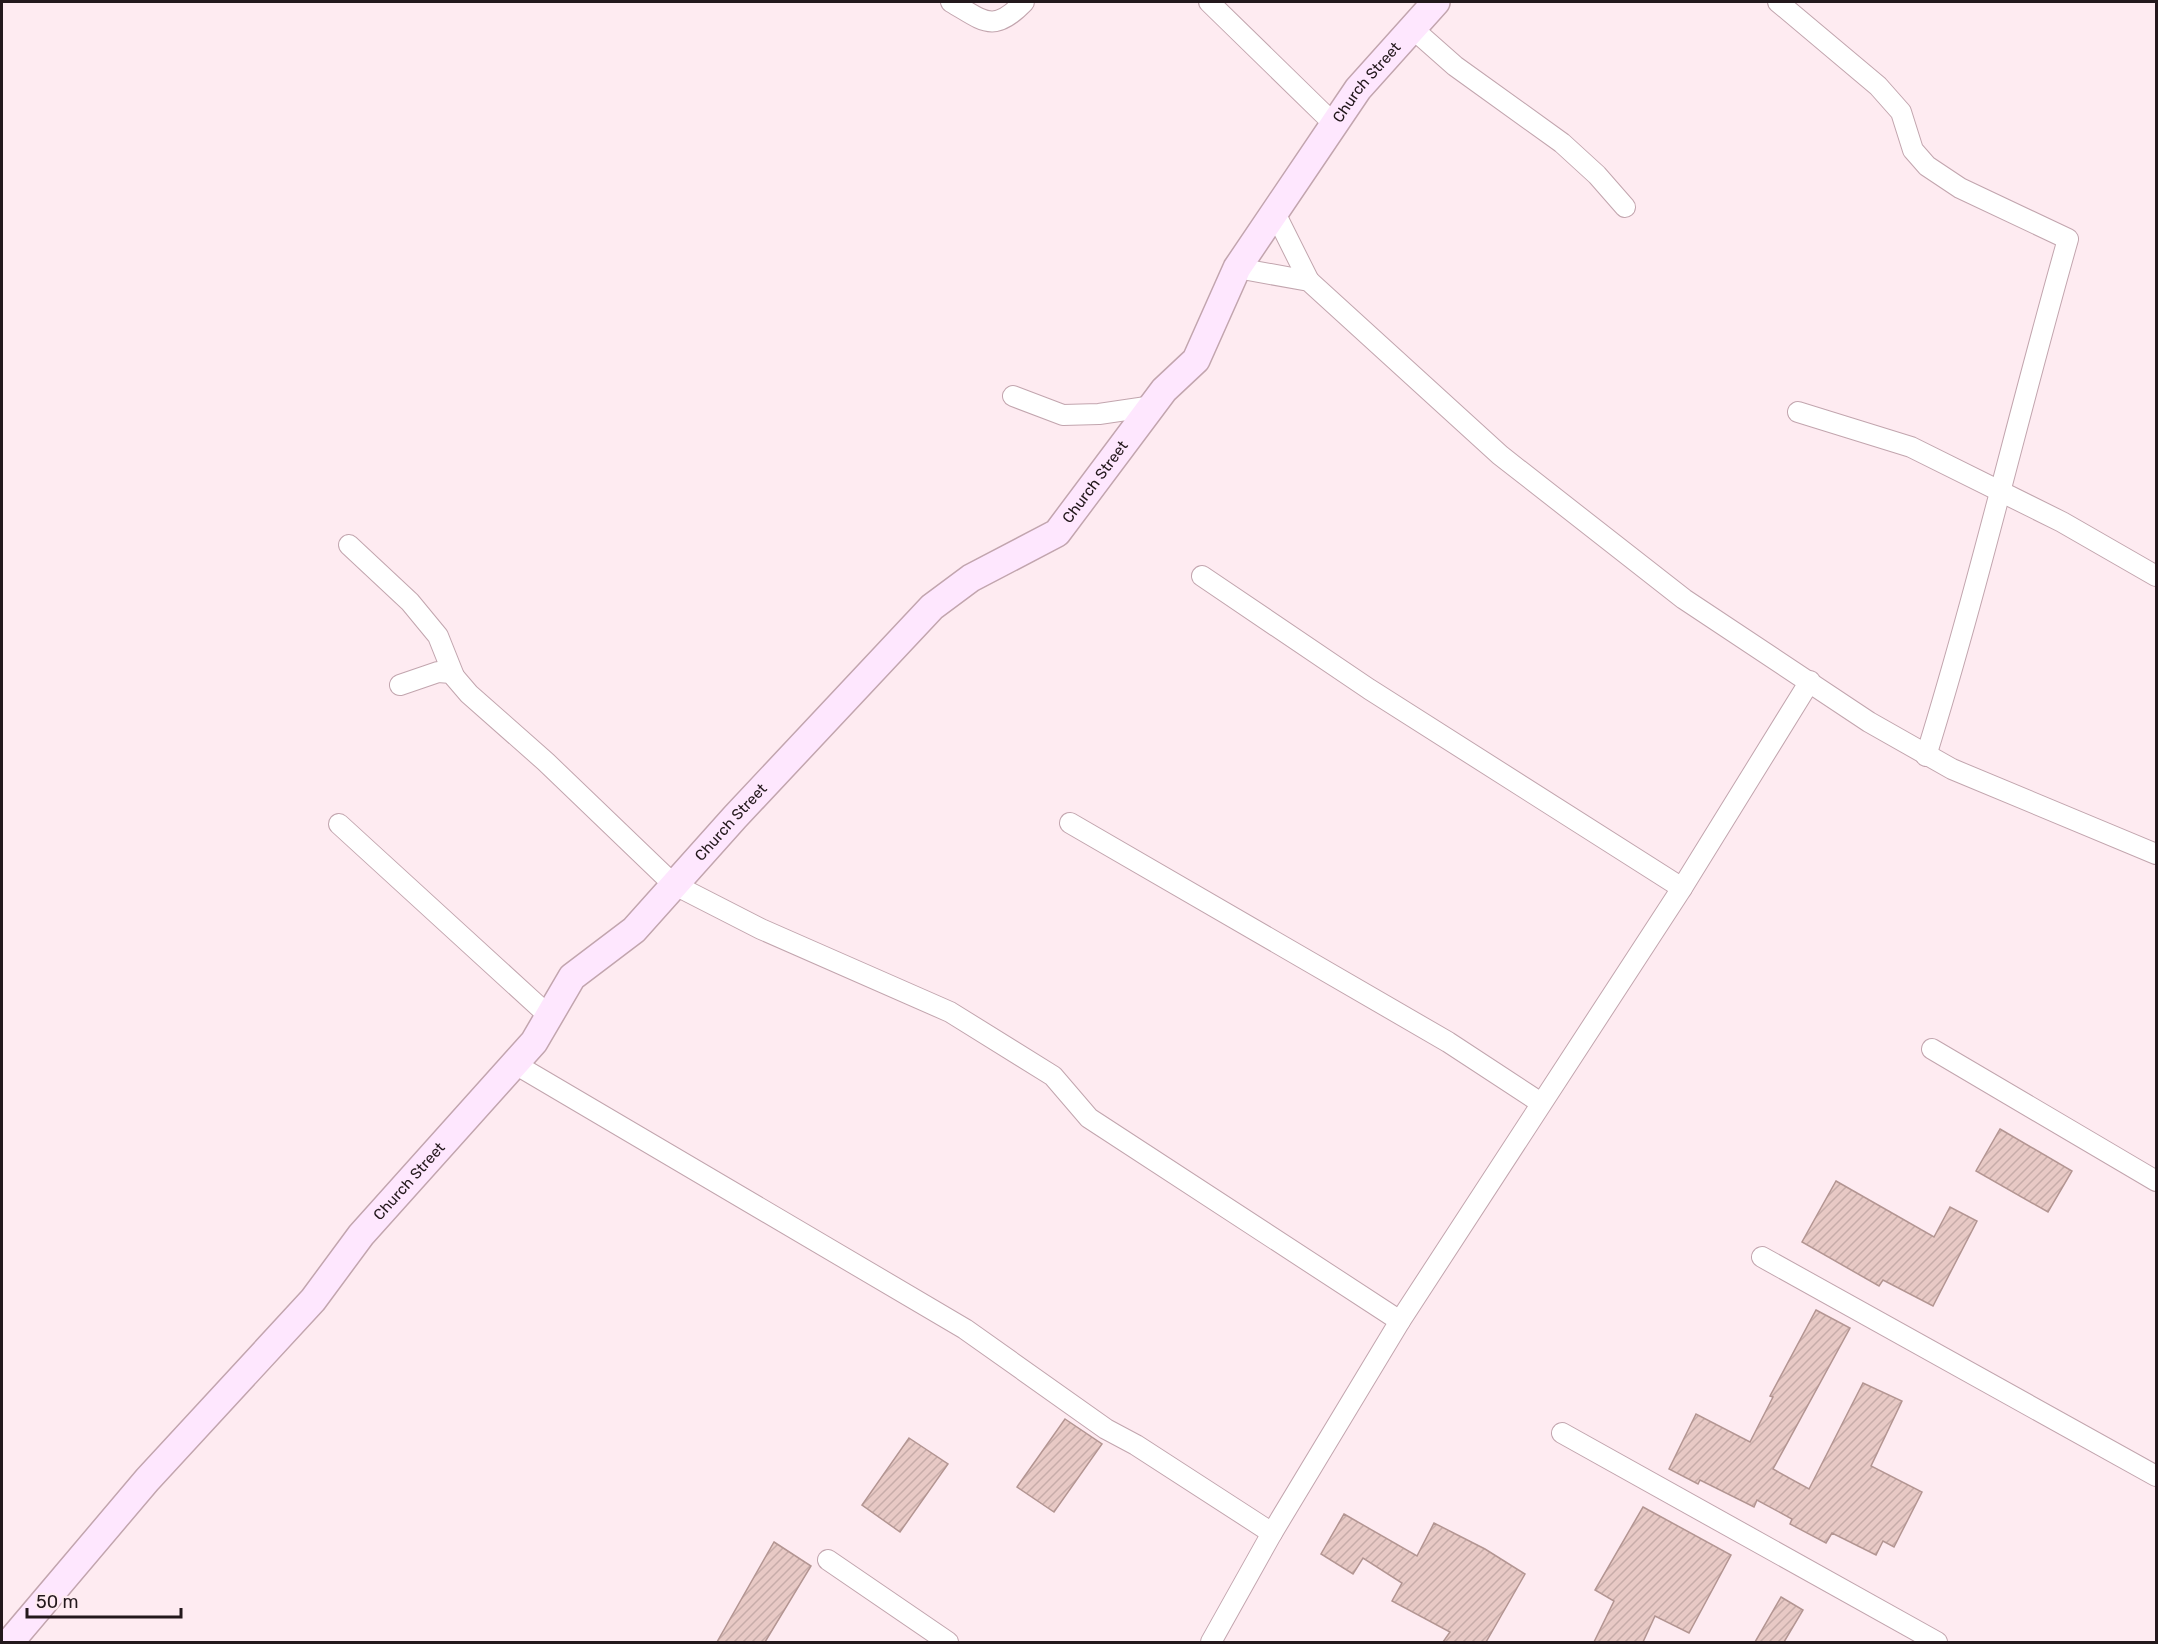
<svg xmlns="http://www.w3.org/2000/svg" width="2158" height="1644" viewBox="0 0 2158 1644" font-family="Rubik,sans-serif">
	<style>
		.building { fill: url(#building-hatch); stroke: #b39592; stroke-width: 1.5 }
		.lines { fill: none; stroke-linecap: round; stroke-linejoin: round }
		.street-casing { stroke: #c2a5ae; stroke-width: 22 }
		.secondary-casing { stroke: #c2a5ae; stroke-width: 30 }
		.street { stroke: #fff; stroke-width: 20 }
		.secondary { stroke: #fee7fe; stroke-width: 27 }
		.labels { text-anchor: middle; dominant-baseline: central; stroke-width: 6; stroke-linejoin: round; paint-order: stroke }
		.street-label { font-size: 15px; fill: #23181c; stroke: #feebf1 }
	</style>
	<defs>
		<pattern id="building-hatch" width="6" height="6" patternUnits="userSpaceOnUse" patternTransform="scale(1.5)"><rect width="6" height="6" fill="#e8c9c5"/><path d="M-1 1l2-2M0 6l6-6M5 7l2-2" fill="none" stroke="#c7aca9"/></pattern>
	</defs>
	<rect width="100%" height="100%" fill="#feebf1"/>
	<g class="building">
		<polygon points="2000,1129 2072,1171 2048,1212 1976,1171"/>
		<polygon points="1836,1181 1934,1237 1950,1207 1977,1221 1933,1306 1883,1280 1879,1286 1802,1242"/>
		<polygon points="1816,1310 1850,1328 1773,1469 1809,1489 1863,1383 1902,1401 1871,1466 1922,1492 1894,1547 1883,1541 1876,1555 1832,1533 1826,1543 1790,1524 1792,1519 1757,1500 1754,1507 1700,1480 1698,1484 1669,1469 1696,1414 1750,1442 1773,1397 1770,1396"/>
		<polygon points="1065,1419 1102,1444 1054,1512 1017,1487"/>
		<polygon points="909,1438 948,1464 900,1532 862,1505"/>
		<polygon points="1643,1507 1731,1555 1689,1633 1655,1616 1643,1642 1594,1642 1614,1601 1595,1590"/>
		<polygon points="1344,1514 1417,1556 1434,1523 1485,1549 1525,1574 1486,1642 1443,1642 1450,1632 1392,1601 1402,1583 1363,1558 1353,1574 1321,1554"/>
		<polygon points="774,1542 811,1566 765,1642 717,1642"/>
		<polygon points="1781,1597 1803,1610 1784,1642 1755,1642"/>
	</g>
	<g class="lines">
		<g class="street-casing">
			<g id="street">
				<path d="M951,2c33,19 42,32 73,0"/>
				<polyline points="1209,2 1334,124"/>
				<path d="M1778,2l100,84 23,26 12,38 14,16 33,22 108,51c-49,172 -89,346 -142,517"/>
				<polyline points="1412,28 1455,66 1562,143 1597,175 1625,207"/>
				<polyline points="1275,213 1309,281"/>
				<polyline points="1237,268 1309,281 1500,455 1684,599 1869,722 1952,769 2156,854"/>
				<polyline points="1013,396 1063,415 1099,414 1153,406"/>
				<polyline points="1798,412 1911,447 2062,522 2156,576"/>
				<polyline points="349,545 410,602 438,636 454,676"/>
				<polyline points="1202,576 1369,689 1682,888"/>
				<polyline points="400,685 438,672 451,673 469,694 546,762 673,884 761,929 950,1012 1053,1076 1089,1118 1400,1321"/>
				<polyline points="1070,823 1448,1042 1541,1103"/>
				<polyline points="339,824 549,1016"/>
				<polyline points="1932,1049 2156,1181"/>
				<polyline points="515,1064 965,1329 1106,1429 1136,1445 1272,1533"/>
				<polyline points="1762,1257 2156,1476"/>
				<polyline points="1562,1433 1937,1642"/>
				<polyline points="828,1560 948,1642"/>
				<polyline points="1211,1642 1272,1533 1400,1321 1682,888 1810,681"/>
			</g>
		</g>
		<g class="secondary-casing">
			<g id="secondary">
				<path id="s1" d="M10,1642l137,-162 166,-180 48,-65 173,-193 38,-65 62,-47 101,-113 197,-210 39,-29 86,-45 107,-143 32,-30 41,-92 121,-179 78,-87"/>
			</g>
		</g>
		<use href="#street" class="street"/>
		<use href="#secondary" class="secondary"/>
	</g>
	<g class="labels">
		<g class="street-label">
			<text stroke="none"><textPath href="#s1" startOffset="2085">Church Street</textPath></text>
			<text stroke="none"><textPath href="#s1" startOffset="1599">Church Street</textPath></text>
			<text stroke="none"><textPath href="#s1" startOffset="1095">Church Street</textPath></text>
			<text stroke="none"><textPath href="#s1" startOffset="610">Church Street</textPath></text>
		</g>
	</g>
	<rect width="2158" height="1644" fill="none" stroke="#23181c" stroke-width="6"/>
	<path d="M27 1608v9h154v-9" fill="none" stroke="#23181c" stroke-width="3"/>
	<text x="36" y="1608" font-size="18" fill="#23181c" stroke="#feebf1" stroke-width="4.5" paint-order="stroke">50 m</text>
</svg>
